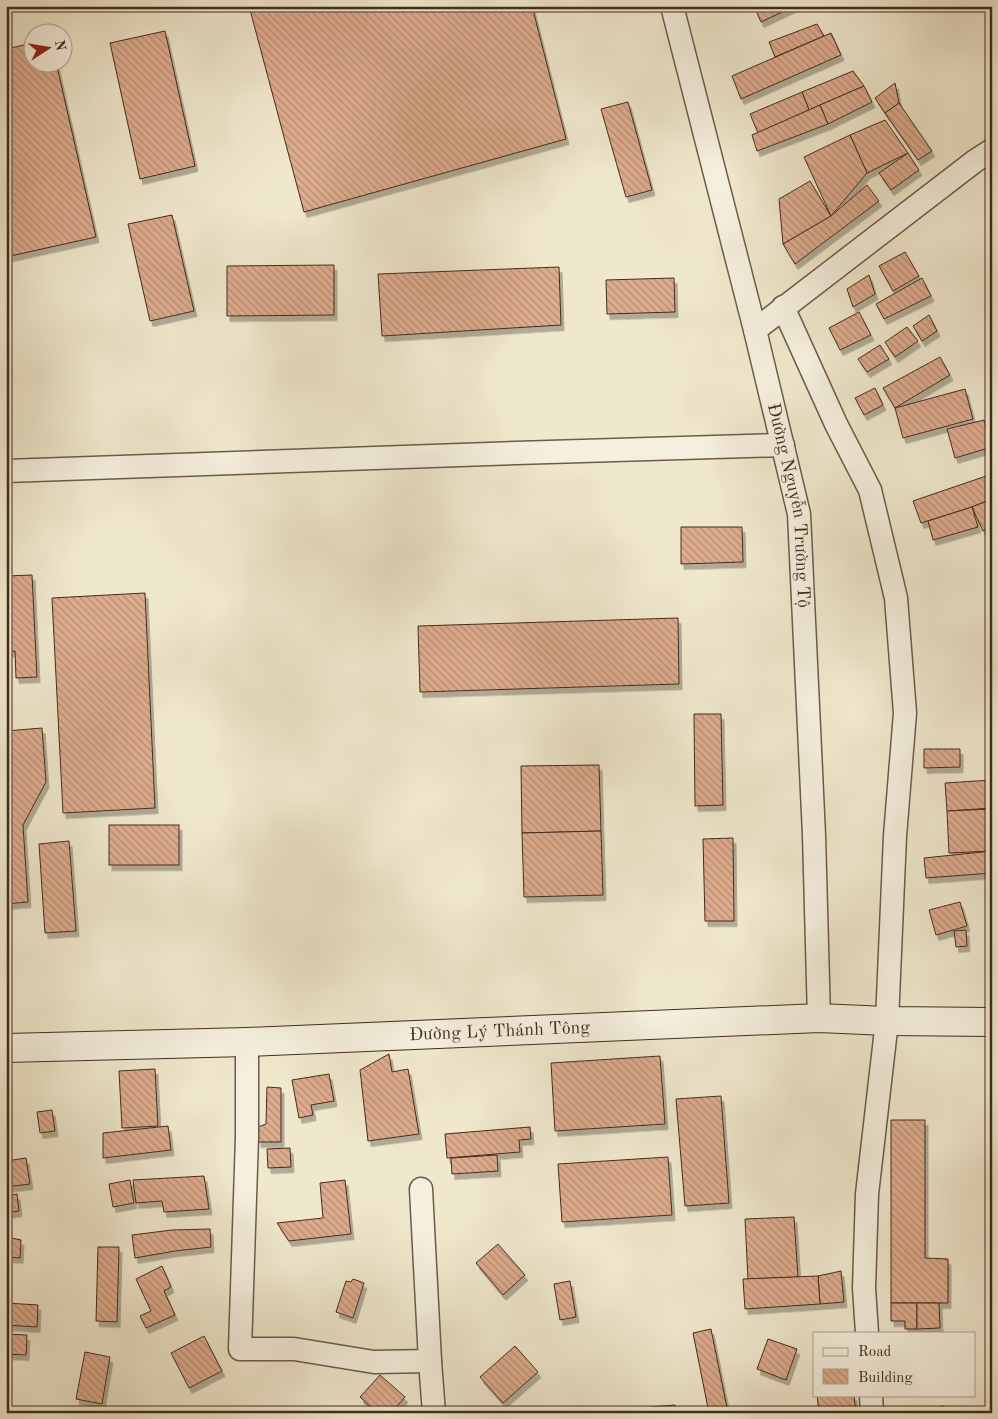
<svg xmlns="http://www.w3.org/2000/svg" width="998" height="1419" viewBox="0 0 998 1419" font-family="'Old Standard TT',serif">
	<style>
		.building { fill: url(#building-back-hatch); stroke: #432b1e; filter: url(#shadow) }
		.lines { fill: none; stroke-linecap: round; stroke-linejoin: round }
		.street-casing { stroke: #6e5a4a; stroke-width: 25 }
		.secondary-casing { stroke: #432b1e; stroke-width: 30 }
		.street { stroke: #f5f0de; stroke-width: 22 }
		.secondary { stroke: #f5f0de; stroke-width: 28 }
		.labels { text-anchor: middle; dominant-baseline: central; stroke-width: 4.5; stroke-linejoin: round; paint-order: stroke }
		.street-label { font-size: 18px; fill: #432b1e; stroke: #f5f0de }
	</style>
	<defs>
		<pattern id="building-back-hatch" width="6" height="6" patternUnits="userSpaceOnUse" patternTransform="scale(1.25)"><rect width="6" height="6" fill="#deac8e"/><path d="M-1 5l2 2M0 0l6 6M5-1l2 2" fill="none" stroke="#b68c73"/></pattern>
		<filter id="shadow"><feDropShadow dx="3" dy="5.5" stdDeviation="0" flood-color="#0004"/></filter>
	</defs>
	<rect width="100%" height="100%" fill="#f0e8cd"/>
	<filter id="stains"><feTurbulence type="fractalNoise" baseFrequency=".004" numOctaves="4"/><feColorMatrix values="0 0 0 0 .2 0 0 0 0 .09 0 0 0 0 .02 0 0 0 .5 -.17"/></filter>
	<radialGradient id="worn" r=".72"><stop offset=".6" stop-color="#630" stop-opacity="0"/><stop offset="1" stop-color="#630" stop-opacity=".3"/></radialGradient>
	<g class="building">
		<polygon points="249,6 532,6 566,139 304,212"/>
		<polygon points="754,6 795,6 761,22"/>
		<polygon points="817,24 824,36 775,57 769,42"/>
		<polygon points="165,31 195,166 140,179 110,43"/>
		<polygon points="831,33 841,55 741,99 732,76"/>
		<polygon points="32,43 32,62 56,62 96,237 6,257 6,49"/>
		<polygon points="853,71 864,86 809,110 802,92"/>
		<polygon points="895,83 899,103 885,113 875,98"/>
		<polygon points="864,86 872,102 828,124 820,105"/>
		<polygon points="802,92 809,110 758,133 750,114"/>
		<polygon points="628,102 652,190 626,197 601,109"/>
		<polygon points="899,103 932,151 918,160 885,113"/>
		<polygon points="820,105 828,124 757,151 752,135"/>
		<polygon points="885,120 908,153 867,173 850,135"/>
		<polygon points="850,135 867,173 831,216 804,157"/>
		<polygon points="908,153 919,170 891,190 879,173"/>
		<polygon points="810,181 831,216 783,244 779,199"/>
		<polygon points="867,185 879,201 795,264 783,244 831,216"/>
		<polygon points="172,215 194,311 150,321 128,224"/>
		<polygon points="905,252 919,276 893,291 879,266"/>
		<polygon points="334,265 334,315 227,316 227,266"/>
		<polygon points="559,267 561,325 382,336 378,274"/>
		<polygon points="869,275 875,294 853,307 847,289"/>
		<polygon points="674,278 675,312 607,314 606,280"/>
		<polygon points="922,278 931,296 884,319 876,304"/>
		<polygon points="859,312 871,335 840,350 829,328"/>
		<polygon points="929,315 937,331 922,341 913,326"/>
		<polygon points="907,327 918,341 895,357 885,342"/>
		<polygon points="880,345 889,359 867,372 858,359"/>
		<polygon points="940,357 950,375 895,408 883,388"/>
		<polygon points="875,388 883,405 864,415 855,398"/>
		<polygon points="965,389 973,419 903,438 895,408"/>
		<polygon points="984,420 992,447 955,458 947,429"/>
		<polygon points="992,474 992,499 972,507 921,523 913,501"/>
		<polygon points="992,499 992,527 983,531 972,507"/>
		<polygon points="972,507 978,527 933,540 928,521"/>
		<polygon points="681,527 742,527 743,562 681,564"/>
		<polygon points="32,575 37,677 16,678 15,651 6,652 6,576"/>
		<polygon points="145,593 155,808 63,813 52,598"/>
		<polygon points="678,618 679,684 420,692 418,626"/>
		<polygon points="694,714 721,714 723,805 695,806"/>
		<polygon points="42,728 46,782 23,825 28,902 6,904 6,731"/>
		<polygon points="924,749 960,749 960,767 924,768"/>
		<polygon points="599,765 601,831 522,833 521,766"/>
		<polygon points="992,780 992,808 947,811 945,783"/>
		<polygon points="992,809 992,851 949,853 947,811"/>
		<rect x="109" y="825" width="70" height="40"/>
		<polygon points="601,831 603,895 524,897 522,833"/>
		<polygon points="733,838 734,921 705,921 703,839"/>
		<polygon points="69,841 76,931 45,933 39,844"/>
		<polygon points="992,851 992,873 926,878 924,858"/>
		<polygon points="960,902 967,926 936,935 929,910"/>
		<polygon points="966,930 967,946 956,947 954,931"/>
		<polygon points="389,1054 392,1072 408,1069 419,1134 368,1141 360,1070"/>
		<polygon points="660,1056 665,1124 555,1131 551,1063"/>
		<polygon points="155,1069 158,1126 122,1128 119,1071"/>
		<polygon points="329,1074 334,1101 311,1105 313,1115 299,1118 292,1080"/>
		<polygon points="267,1087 281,1088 281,1142 258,1142 258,1127 266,1124"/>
		<polygon points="721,1096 729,1203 685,1206 676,1099"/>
		<polygon points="52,1110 55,1131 40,1133 37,1112"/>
		<polygon points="891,1120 925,1120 925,1258 948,1259 948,1303 891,1303"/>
		<polygon points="168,1126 171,1150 103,1158 103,1133"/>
		<polygon points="530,1127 531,1139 519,1140 520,1152 447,1158 445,1134"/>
		<polygon points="290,1148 291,1167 268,1168 267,1149"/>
		<polygon points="497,1155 498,1171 452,1174 451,1158"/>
		<polygon points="668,1157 672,1215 562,1222 558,1164"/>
		<polygon points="26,1158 30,1184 6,1187 6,1161"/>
		<polygon points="204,1176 209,1209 164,1212 162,1201 136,1203 133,1180"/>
		<polygon points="130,1180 134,1203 113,1207 109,1184"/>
		<polygon points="345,1180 351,1234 289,1241 277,1223 323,1218 320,1183"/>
		<polygon points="17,1194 19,1211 6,1213 6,1196"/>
		<polygon points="794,1217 798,1277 748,1279 745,1219"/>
		<polygon points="210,1229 211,1247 175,1251 135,1258 132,1235 172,1230"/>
		<polygon points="6,1237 21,1240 20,1258 6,1257"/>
		<polygon points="498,1244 525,1275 503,1295 476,1263"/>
		<polygon points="98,1247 119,1247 117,1322 96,1321"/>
		<polygon points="162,1266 171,1287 164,1291 175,1315 146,1328 140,1316 151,1311 136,1279"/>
		<polygon points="841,1271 844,1302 820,1304 818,1276"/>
		<polygon points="818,1276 820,1304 745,1309 743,1279"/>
		<polygon points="353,1279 364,1283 353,1318 336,1312 346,1281 351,1282"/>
		<polygon points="570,1281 576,1317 560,1320 554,1284"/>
		<polygon points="6,1303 38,1305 37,1327 6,1325"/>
		<polygon points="891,1303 917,1303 917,1329 905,1329 905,1321 891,1321"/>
		<polygon points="917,1303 939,1303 940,1328 917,1329"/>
		<polygon points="711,1329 728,1413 709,1413 693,1333"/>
		<polygon points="6,1334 27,1335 26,1355 6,1354"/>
		<polygon points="204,1336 222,1371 189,1388 171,1353"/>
		<polygon points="768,1339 797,1349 786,1380 757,1369"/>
		<polygon points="515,1346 538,1372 503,1403 480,1377"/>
		<polygon points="85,1352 110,1357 102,1404 76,1399"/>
		<polygon points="380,1375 405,1397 391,1413 377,1413 360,1397"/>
		<polygon points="817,1395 854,1395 856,1413 819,1413"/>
		<polygon points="675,1405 675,1413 651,1413 650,1407"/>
		<polygon points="944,1406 946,1413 917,1413"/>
	</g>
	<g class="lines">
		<g class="street-casing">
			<g id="street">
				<path id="s1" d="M672,6l83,324 44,184 15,321 5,183"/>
				<polyline points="783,307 836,424 870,490 896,598 905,713 895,836 887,1021 867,1194 864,1288 867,1333"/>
				<polyline points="755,330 975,161 992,150"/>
				<polyline points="6,471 516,453 783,445"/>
				<polyline points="247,1042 247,1137 240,1349 294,1349 374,1362 430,1361 434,1413"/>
				<polyline points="421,1189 430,1361"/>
				<polyline points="871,1395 872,1413"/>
			</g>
		</g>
		<g class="secondary-casing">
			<g id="secondary">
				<path id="s2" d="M6,1048l241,-6 572,-24 68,3 105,1"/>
			</g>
		</g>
		<use href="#street" class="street"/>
		<use href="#secondary" class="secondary"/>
	</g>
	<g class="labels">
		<g class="street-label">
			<text stroke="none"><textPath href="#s1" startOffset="514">Đường Nguyễn Trường Tộ</textPath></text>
			<text stroke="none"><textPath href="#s2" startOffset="494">Đường Lý Thánh Tông</textPath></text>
		</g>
	</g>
	<rect width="998" height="1419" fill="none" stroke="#f0e8cd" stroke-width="25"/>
	<rect x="8" y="8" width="983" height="1404" fill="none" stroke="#432b1e" stroke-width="2.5"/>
	<rect x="12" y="12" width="973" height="1394" fill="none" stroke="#432b1e"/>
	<rect x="813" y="1332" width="162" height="65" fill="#f5f0de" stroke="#aea191"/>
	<rect x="823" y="1348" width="25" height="8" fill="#f5f0de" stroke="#aea191"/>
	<text x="858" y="1356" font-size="15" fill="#432b1e">Road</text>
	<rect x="823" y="1369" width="25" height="15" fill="url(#building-back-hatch)" stroke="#aea191"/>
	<text x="858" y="1382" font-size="15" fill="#432b1e">Building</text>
	<g transform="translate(48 48) rotate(78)"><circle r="24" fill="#f5f0de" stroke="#aea191"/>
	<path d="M0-4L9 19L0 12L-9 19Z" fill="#8f2418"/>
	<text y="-8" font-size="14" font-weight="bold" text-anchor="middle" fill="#432b1e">N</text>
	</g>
	<rect width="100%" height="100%" filter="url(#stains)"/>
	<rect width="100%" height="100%" fill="url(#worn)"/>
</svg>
